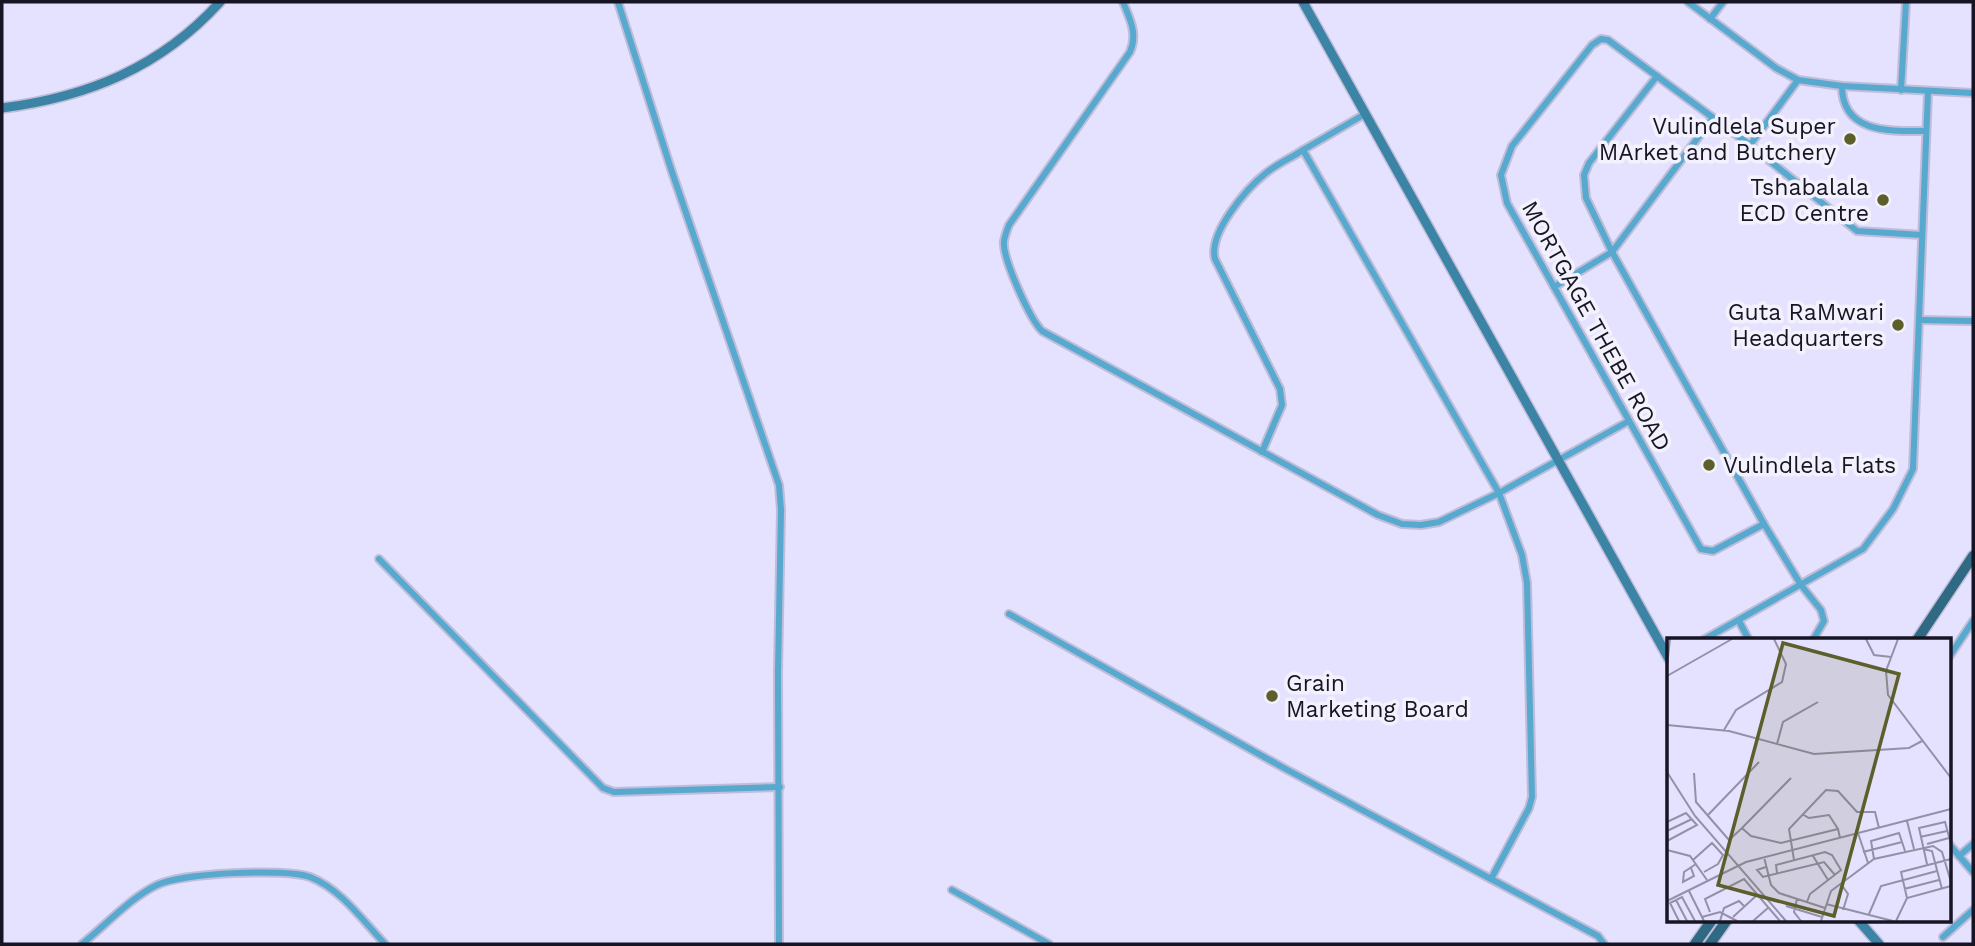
<svg xmlns="http://www.w3.org/2000/svg" width="1975" height="946" viewBox="0 0 1975 946" font-family="'Work Sans',sans-serif">
	<style>
		.lines { fill: none; stroke-linecap: round; stroke-linejoin: round }
		.street-casing { stroke: #c0bdd8; stroke-width: 10 }
		.secondary-casing { stroke: #c0bdd8; stroke-width: 12 }
		.primary-casing { stroke: #c0bdd8; stroke-width: 13 }
		.street { stroke: #57a9cf; stroke-width: 6 }
		.secondary { stroke: #3b84a5; stroke-width: 9 }
		.primary { stroke: #2f6984; stroke-width: 10 }
		.poi-dot { fill: #5c5e2b; stroke: #f3f2fc; stroke-width: 2.5 }
		.labels { text-anchor: middle; dominant-baseline: central; stroke-width: 7; stroke-linejoin: round; paint-order: stroke }
		.poi-label { font-size: 23px; fill: #171424; stroke: #f3f2fc; text-anchor: end }
		.street-label { font-size: 23px; fill: #171424; stroke: #f3f2fc }
		.inset-road { fill: none; stroke: #9390a7; stroke-width: 2 }
		.view { fill: #5c5e2b; fill-opacity: 0.15; stroke: #5c5e2b; stroke-width: 3.5 }
		.inset-edge { fill: none; stroke: #171424; stroke-width: 3.5 }
	</style>
	<rect width="100%" height="100%" fill="#e5e2ff"/>
	<g class="lines">
		<g class="street-casing">
			<g id="street">
				<polyline points="618,2 671,169 779,485 781,510 778,672 779,944"/>
				<path d="M1123,2c7,17 15,32 7,50l-121,173c-2,5 -4,10 -5,16 -2,17 26,78 38,90l336,184 24,9 19,1 18,-3 60,-29 130,-72"/>
				<polyline points="1688,2 1776,68 1798,80 1842,86 1973,93"/>
				<polyline points="1710,19 1723,2"/>
				<polyline points="1657,76 1589,163 1584,175 1586,198 1612,252 1764,524 1801,585 1821,610 1824,621 1813,640"/>
				<path d="M1842,86c0,48 49,45 84,45"/>
				<polyline points="1901,90 1906,2"/>
				<polyline points="1365,114 1303,150 1499,493 1522,555 1527,583 1532,797 1529,808 1491,879 1598,936 1604,944"/>
				<polyline points="1750,145 1798,80"/>
				<polyline points="1554,287 1612,252 1712,119"/>
				<polyline points="1919,320 1973,321"/>
				<path d="M1262,452l20,-47 -2,-16 -65,-130c-7,-26 32,-71 51,-86 11,-9 25,-15 37,-23"/>
				<polyline points="1764,524 1713,551 1701,549 1507,203 1501,175 1512,146 1592,45 1601,39 1608,40 1750,145 1857,231 1922,235"/>
				<polyline points="379,559 603,788 614,792 780,787"/>
				<polyline points="1009,614 1282,767 1491,879"/>
				<polyline points="1739,621 1749,640"/>
				<polyline points="1703,640 1863,549 1893,509 1913,469 1928,92"/>
				<polyline points="1949,657 1973,621"/>
				<polyline points="1949,844 1973,872"/>
				<polyline points="1959,856 1973,844"/>
				<polyline points="952,890 1049,944"/>
				<polyline points="1943,937 1973,910"/>
				<path d="M82,944c24,-19 48,-46 75,-59 23,-12 129,-17 153,-8 31,12 53,44 75,67"/>
			</g>
		</g>
		<g class="secondary-casing">
			<g id="secondary">
				<polyline points="1303,2 1669,659"/>
				<path d="M2,108c86,-11 159,-41 218,-106"/>
				<polyline points="1858,920 1879,944"/>
			</g>
		</g>
		<g class="primary-casing">
			<g id="primary">
				<polyline points="1917,640 1973,556"/>
				<polyline points="1695,944 1712,920"/>
				<polyline points="1710,944 1727,920"/>
			</g>
		</g>
		<use href="#street" class="street"/>
		<use href="#secondary" class="secondary"/>
		<use href="#primary" class="primary"/>
	</g>
	<g class="poi-dot">
		<circle cx="1850" cy="139" r="7"/>
		<circle cx="1883" cy="200" r="7"/>
		<circle cx="1898" cy="325" r="7"/>
		<circle cx="1709" cy="465" r="7"/>
		<circle cx="1272" cy="696" r="7"/>
	</g>
	<g class="labels">
		<g class="poi-label">
			<text x="1836" y="126">Vulindlela Super<tspan x="1836" dy="26">MArket and Butchery</tspan></text>
			<text x="1869" y="187">Tshabalala<tspan x="1869" dy="26">ECD Centre</tspan></text>
			<text x="1884" y="312">Guta RaMwari<tspan x="1884" dy="26">Headquarters</tspan></text>
			<text x="1723" y="465" text-anchor="start">Vulindlela Flats</text>
			<text x="1286" y="683" text-anchor="start">Grain<tspan x="1286" dy="26">Marketing Board</tspan></text>
		</g>
		<g class="street-label">
			<text transform="translate(1596 326) rotate(61)">MORTGAGE THEBE ROAD</text>
		</g>
	</g>
	<g transform="translate(1667 638)">
		<rect width="284" height="284" fill="#e5e2ff"/>
		<path class="inset-road" d="M199,1l8,16 17,2M231,1l-12,32 2,24 63,83M0,28l3,-27M0,38l65,-37M0,87l62,6 85,23 95,-6 13,-7M57,92l12,-20 46,-28 4,-18 -12,-25M110,106l6,-22 35,-20M0,134l28,44 91,105M27,135l2,29 33,38 13,-12 9,8 30,7 57,-14 2,9M135,176l7,4 20,-3 9,14M41,177l51,-53M240,183l7,28M0,184l19,-9 11,12 -30,16M75,190l49,-50M0,193l25,-12M191,195l10,30M253,199l27,-6M260,206l22,-6M256,211l9,2 10,38M0,212l23,6 17,24M196,214l39,-10M146,218l15,24M97,219l7,28 8,8 46,15M207,221l-3,-18 28,-8 6,18M26,222l19,-17 11,12 -5,9 -14,8M127,222l-5,-31 37,-39 12,1 19,21h18l4,16M260,226l-8,-36 26,-6 6,22M99,229l-9,3 6,7 61,-15 11,13M24,230l3,8 -11,6 1,-10 12,-8M110,235l-1,-8 49,-13 7,3 9,15 -31,24 -3,8M174,246l7,10 -5,16M237,251l35,-9M22,253l15,30M240,260l-6,-26 50,-13M130,261l-3,13 7,9M9,262l11,21M0,263l79,-39 205,-53M159,266l67,17M119,268l36,11M43,274l-5,-13 39,-20 36,42M202,276l12,-28 56,-15M35,279l18,-5 17,9M66,279l24,-22M12,283l-9,-18 12,-6 13,24M53,283l4,-13 15,-7 5,5M86,283l16,-14M154,283l10,-30 43,-32 59,-13 9,6 9,30M229,283l11,-23 44,-12"/>
		<path class="view" d="M116,5l116,31 -65,242 -116,-31z"/>
		<rect width="284" height="284" class="inset-edge"/>
	</g>
	<rect width="1975" height="946" fill="none" stroke="#171424" stroke-width="7"/>
</svg>
